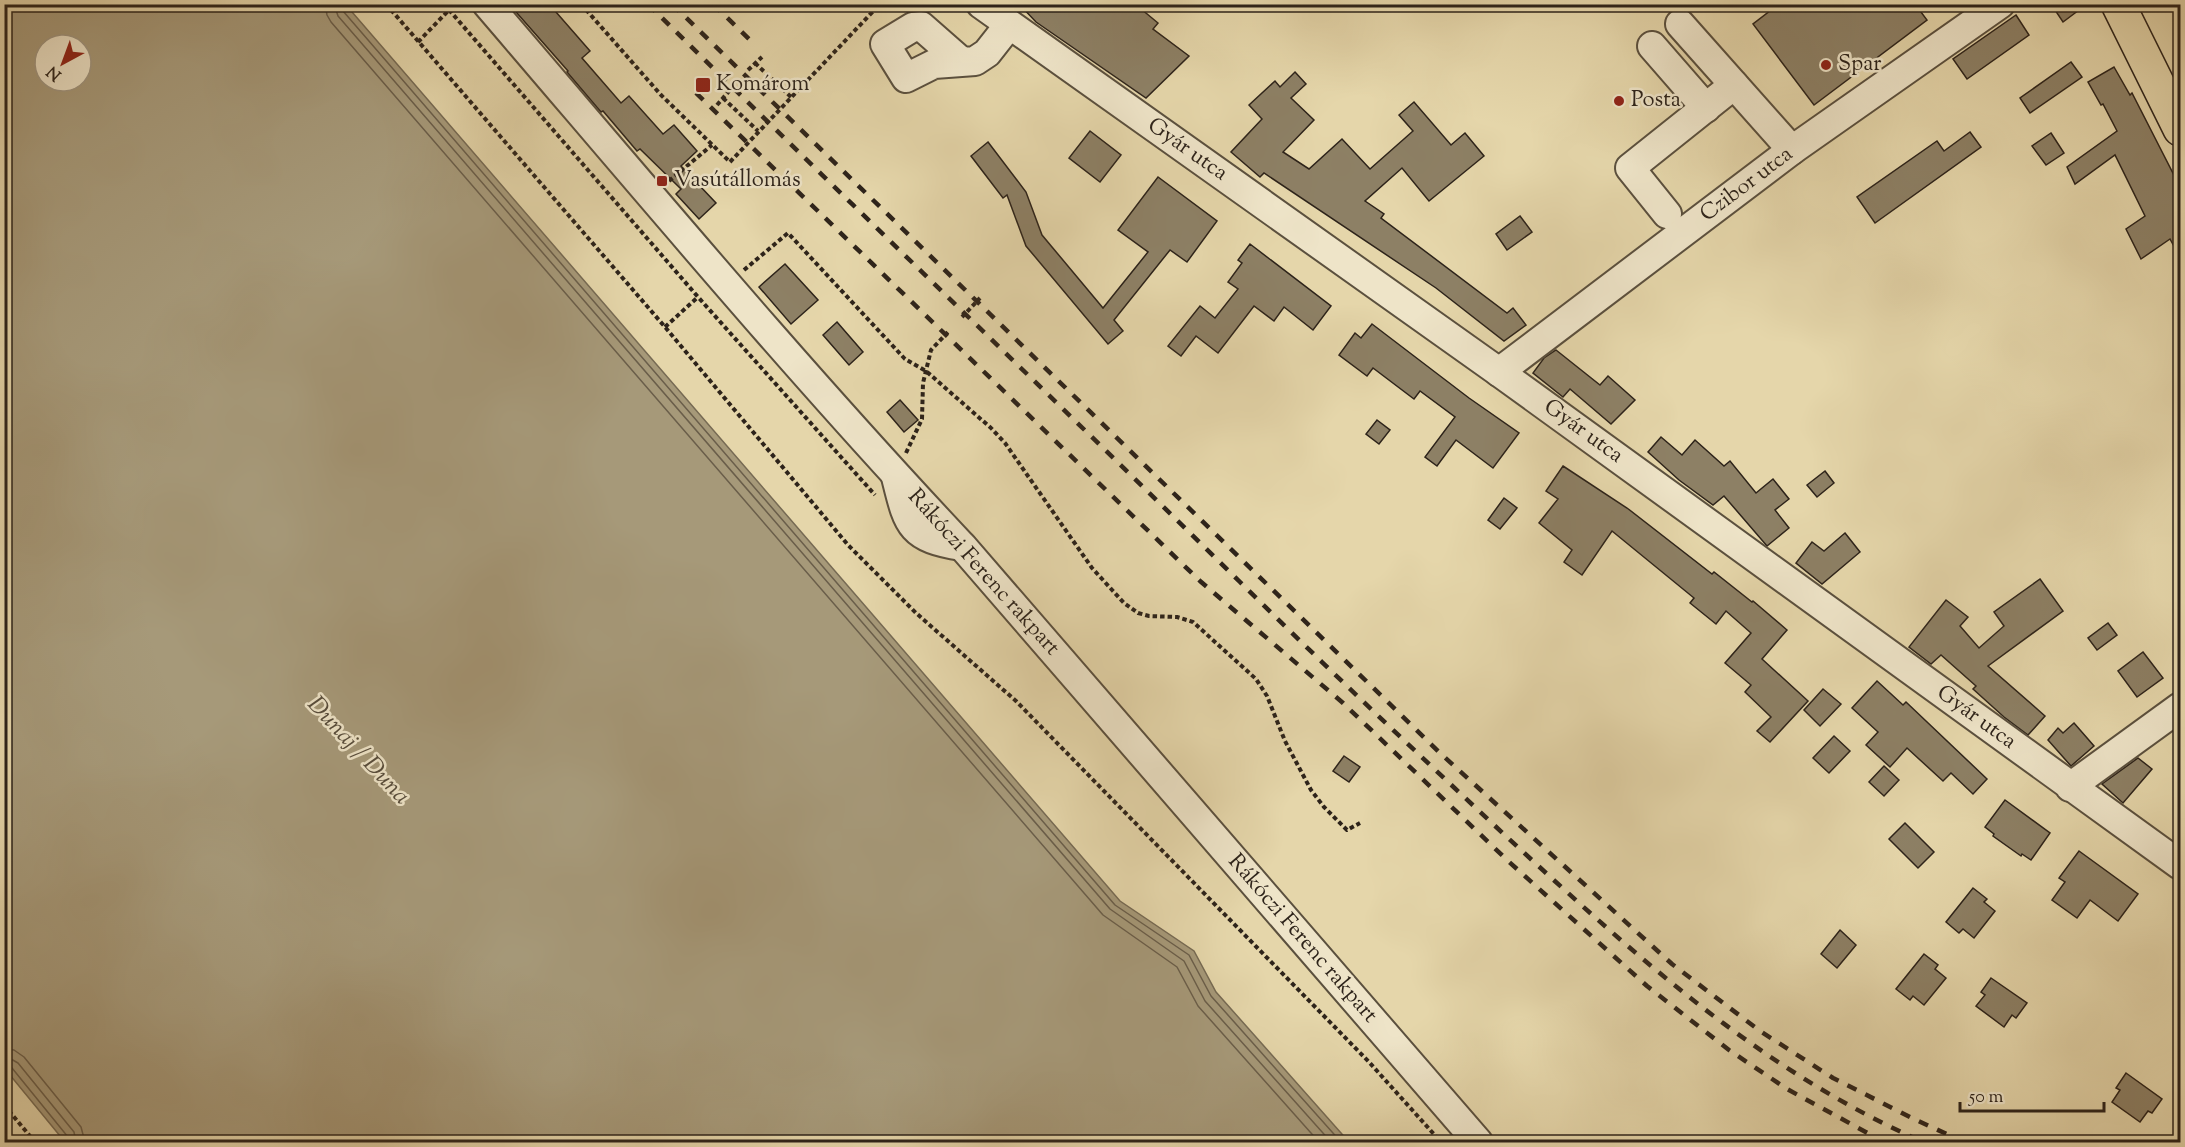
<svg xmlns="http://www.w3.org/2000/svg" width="2185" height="1147" viewBox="0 0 2185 1147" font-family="'Sorts Mill Goudy',serif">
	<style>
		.water { fill: #a69979; stroke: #766a53; stroke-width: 1.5; fill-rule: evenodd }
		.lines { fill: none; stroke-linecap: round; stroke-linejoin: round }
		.shore { stroke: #6a5e4a; stroke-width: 1.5 }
		.building { fill: #8d8065; stroke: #2d231a; stroke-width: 1.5 }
		.minor-casing { stroke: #5b503e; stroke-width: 32 }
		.major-casing { stroke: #2d231a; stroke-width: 36 }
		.path { stroke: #2d231a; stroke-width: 4; stroke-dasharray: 4.5 3; stroke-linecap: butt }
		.minor { stroke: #eee4c8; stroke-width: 28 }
		.major { stroke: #e5d6aa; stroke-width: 33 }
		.rail { stroke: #2d231a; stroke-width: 4.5; stroke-dasharray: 10 10; stroke-linecap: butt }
		.path-bridge { stroke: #2d231a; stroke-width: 4; stroke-dasharray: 4.5 3; stroke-linecap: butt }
		.poi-dot { fill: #8f2418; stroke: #eee4c8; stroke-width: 2 }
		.labels { text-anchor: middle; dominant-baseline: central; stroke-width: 5; stroke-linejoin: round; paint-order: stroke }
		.poi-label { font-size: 22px; fill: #2d231a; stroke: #eee4c8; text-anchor: start }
		.street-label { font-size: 22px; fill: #2d231a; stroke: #eee4c8 }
		.water-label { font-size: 24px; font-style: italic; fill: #574c3b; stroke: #eee4c8 }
	</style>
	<rect width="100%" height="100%" fill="#e5d6aa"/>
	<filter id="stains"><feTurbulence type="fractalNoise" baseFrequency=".00333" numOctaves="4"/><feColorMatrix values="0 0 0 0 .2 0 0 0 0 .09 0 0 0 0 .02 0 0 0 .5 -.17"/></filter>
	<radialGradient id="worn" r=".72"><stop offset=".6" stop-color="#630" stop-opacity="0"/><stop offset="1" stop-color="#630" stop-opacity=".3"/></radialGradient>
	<path class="water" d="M4,5h342l774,896 74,50 22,41 133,150h-1284l-60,-73zM45,45h36v36h-36z"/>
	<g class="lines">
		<g class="shore">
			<polyline points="325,4 327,15 331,22 1103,915 1177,967 1198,1006 1319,1142"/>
			<polyline points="334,4 338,16 1110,909 1184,961 1205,1001 1331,1142"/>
			<polyline points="342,4 343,11 1115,905 1189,955 1211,996 1341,1142"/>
			<polyline points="4,1049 14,1050 24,1057 81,1127 85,1142"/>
			<polyline points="4,1058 11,1059 18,1063 74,1132 76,1142"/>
			<polyline points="4,1065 12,1068 68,1137 69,1142"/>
		</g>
	</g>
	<g class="building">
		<polygon points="509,4 549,4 590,51 582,58 621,103 629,96 663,134 674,125 697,151 681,166 716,203 699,219 676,194 681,189 640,149 637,151 603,111 601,112 567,72 568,71"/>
		<polygon points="1019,4 1135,4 1158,23 1153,29 1189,56 1146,98 1036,22"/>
		<polygon points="1779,4 1915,4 1927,20 1814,105 1753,24"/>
		<polygon points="2051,4 2087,4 2063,22"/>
		<polygon points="2016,15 2029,35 1967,79 1953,59"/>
		<polygon points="2071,62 2082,77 2030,113 2020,98"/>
		<polygon points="2114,67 2130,95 2132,93 2181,189 2181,259 2170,239 2141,259 2126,229 2145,216 2115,155 2075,184 2067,167 2117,131 2103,104 2101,105 2088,82"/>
		<polygon points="1295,72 1306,84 1291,98 1314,120 1283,152 1309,169 1342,139 1370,169 1413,131 1399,115 1414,102 1451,145 1465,133 1484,156 1429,201 1402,168 1365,201 1384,214 1381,218 1507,313 1513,308 1526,325 1504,341 1436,288 1264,173 1260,177 1231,152 1262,119 1249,105 1275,81 1280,87"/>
		<polygon points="1090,131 1121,155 1100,182 1069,158"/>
		<polygon points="1970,132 1981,147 1875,223 1857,197 1937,141 1944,151"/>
		<polygon points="2051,133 2064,153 2046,165 2032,146"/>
		<polygon points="988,142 1026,192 1042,235 1103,308 1148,252 1118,230 1158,177 1217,221 1187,262 1170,250 1114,320 1123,331 1108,344 1026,246 1007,195 1003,198 971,156"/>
		<polygon points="1520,216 1532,232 1507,250 1496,234"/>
		<polygon points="1250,244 1331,306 1313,330 1284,307 1274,321 1254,306 1218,353 1196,336 1181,356 1168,346 1200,306 1215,318 1238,289 1228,282 1242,263 1238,260"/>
		<polygon points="785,264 818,300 791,324 759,287"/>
		<polygon points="837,322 863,352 849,365 823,335"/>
		<polygon points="1372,324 1469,398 1519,433 1493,468 1456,440 1437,466 1425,457 1455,417 1420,391 1414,399 1373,368 1367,376 1339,355 1355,333 1361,338"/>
		<polygon points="1556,350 1600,385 1608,376 1635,400 1611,424 1570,389 1563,397 1533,373 1544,358"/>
		<polygon points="900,400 918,420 904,432 887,412"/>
		<polygon points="1377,420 1390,430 1379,444 1366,434"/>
		<polygon points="1661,437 1682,455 1695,440 1724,466 1730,461 1756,493 1773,479 1789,499 1775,510 1789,528 1767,546 1724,496 1713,505 1679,480 1648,452"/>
		<polygon points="1563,466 1627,508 1712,574 1714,572 1752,602 1753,601 1787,630 1762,659 1808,701 1770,742 1757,731 1771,717 1745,692 1751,685 1725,663 1751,633 1726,611 1716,624 1690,603 1694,598 1612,531 1582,575 1564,562 1572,550 1539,523 1558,499 1546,491"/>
		<polygon points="1825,471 1834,483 1817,497 1807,485"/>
		<polygon points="1504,498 1517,508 1500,529 1488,520"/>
		<polygon points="1845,533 1860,552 1822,584 1796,563 1812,542 1824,551"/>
		<polygon points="2040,579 2063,611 1988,666 2045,716 2028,735 2004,717 1973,689 1976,686 1941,655 1931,664 1909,647 1946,600 1968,617 1960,626 1979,648 2004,626 1994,612"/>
		<polygon points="2108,623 2117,635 2097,650 2088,638"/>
		<polygon points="2143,652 2163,678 2137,697 2118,671"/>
		<polygon points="1877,681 1903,705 1906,702 1987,779 1973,794 1951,773 1943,781 1907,748 1890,767 1866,745 1878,732 1852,708"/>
		<polygon points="1823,689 1841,704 1820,726 1804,710"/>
		<polygon points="2074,723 2094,746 2071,766 2048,740 2058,728 2063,733"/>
		<polygon points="1834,736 1850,751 1829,773 1813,758"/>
		<polygon points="1344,756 1360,767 1349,782 1333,771"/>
		<polygon points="2138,758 2152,769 2123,803 2102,784"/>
		<polygon points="1884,766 1899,780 1884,796 1869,782"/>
		<polygon points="2005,800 2050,833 2031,860 2022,854 2021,856 1993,836 1994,834 1985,827"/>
		<polygon points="1905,823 1934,852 1918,868 1889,839"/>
		<polygon points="2079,851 2138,894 2118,921 2090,900 2077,918 2052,900 2065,882 2059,878"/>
		<polygon points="1973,888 1987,899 1984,902 1995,911 1974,938 1963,929 1959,933 1946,922"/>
		<polygon points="1840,930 1856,945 1837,968 1821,954"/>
		<polygon points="1924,954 1938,965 1935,969 1946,978 1924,1005 1913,996 1910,1000 1896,989"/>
		<polygon points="1991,978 2027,1003 2016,1018 2012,1015 2004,1027 1976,1006 1985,995 1981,992"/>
		<polygon points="2126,1073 2162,1099 2152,1113 2148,1111 2140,1122 2112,1102 2120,1090 2116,1088"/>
	</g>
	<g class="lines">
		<g class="minor-casing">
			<g id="minor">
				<path d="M487,4c157,183 311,368 476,543l515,595"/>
				<polyline points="981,4 1499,372 2180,865"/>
				<polyline points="1680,24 1792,150"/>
				<polyline points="1652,46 1706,108"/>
				<polyline points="962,62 921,26 913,27 885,44 906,78 934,64 975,61 987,53 1009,25"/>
				<polyline points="1667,214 1630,168 1734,85"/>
				<polyline points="1499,372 1792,150 2000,4"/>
				<path d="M896,477c12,48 13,61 66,69"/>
				<polyline points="2070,787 2180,707"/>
			</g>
		</g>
		<g class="major-casing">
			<polyline id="major" points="2118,4 2180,129"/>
		</g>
		<g class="path">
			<polyline points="386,4 665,327 848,545 916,613 1016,701 1369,1062 1441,1142"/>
			<polyline points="444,4 698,297 875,495"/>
			<polyline points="581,4 661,95 730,162"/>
			<polyline points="418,42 449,10"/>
			<polyline points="755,63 791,97"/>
			<polyline points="748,70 762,57"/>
			<polyline points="723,98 758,131"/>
			<polyline points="717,105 730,90"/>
			<polyline points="669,181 712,145"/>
			<polyline points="744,270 788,233 905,359 926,371 991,428 1005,443 1092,568 1124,603 1138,613 1149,616 1177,617 1193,622 1256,679 1267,696 1285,741 1311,790 1324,807 1347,830 1360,823"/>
			<polyline points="962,317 980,298"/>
			<polyline points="665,327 698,297"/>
			<polyline points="906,453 922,419 923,383 931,350 949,331"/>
			<polyline points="4,1105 35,1142"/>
			<polyline points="4,1140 6,1142"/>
		</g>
		<use href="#minor" class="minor"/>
		<use href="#major" class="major"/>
		<g class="rail">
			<path d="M648,4c196,194 396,385 592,578 88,87 178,172 268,256 129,119 252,232 415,304"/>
			<polyline points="672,4 1440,753 1672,964 1760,1031 1833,1078 1914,1119 1964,1142"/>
			<polyline points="713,4 749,39"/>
			<polyline points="696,93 1200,581 1343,703 1507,860 1647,986 1729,1050 1787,1089 1884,1142"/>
		</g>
		<polyline class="path-bridge" points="730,162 880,4"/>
	</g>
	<g class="poi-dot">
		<circle cx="1826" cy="65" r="6"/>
		<rect x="695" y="77" width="16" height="16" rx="3"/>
		<circle cx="1619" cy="101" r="6"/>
		<rect x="656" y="175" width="12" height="12" rx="3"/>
	</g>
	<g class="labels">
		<g class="poi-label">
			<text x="1838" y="65">Spar</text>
			<text x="716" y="85">Komárom</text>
			<text x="1631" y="101">Posta</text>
			<text x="674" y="181">Vasútállomás</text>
		</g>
		<g class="street-label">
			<text transform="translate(1187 150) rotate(35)">Gyár utca</text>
			<text transform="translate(1747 185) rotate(-37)">Czibor utca</text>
			<text transform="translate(1583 432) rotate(36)">Gyár utca</text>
			<text transform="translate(983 573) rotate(48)">Rákóczi Ferenc rakpart</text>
			<text transform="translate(1976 718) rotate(36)">Gyár utca</text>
			<text transform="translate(1302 939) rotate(49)">Rákóczi Ferenc rakpart</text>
		</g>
		<g class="water-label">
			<text transform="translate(358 751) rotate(47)">Dunaj / Duna</text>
		</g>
	</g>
	<rect width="2185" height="1147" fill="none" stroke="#e5d6aa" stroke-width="24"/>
	<rect x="6" y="6" width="2173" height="1135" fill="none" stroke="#2d231a" stroke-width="3"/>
	<rect x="12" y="12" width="2161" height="1123" fill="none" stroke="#2d231a" stroke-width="1.5"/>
	<g transform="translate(63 63) rotate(221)"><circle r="28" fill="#eee4c8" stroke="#a19782" stroke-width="1.5"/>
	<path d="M0-4.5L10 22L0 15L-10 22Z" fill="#8f2418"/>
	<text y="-9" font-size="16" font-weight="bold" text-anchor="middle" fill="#2d231a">N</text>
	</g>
	<path d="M1960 1102v9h144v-9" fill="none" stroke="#2d231a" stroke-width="3"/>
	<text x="1969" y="1102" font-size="18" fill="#2d231a" stroke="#eee4c8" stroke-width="4.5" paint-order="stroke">50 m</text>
	<rect width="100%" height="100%" filter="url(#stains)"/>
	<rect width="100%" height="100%" fill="url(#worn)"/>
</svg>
